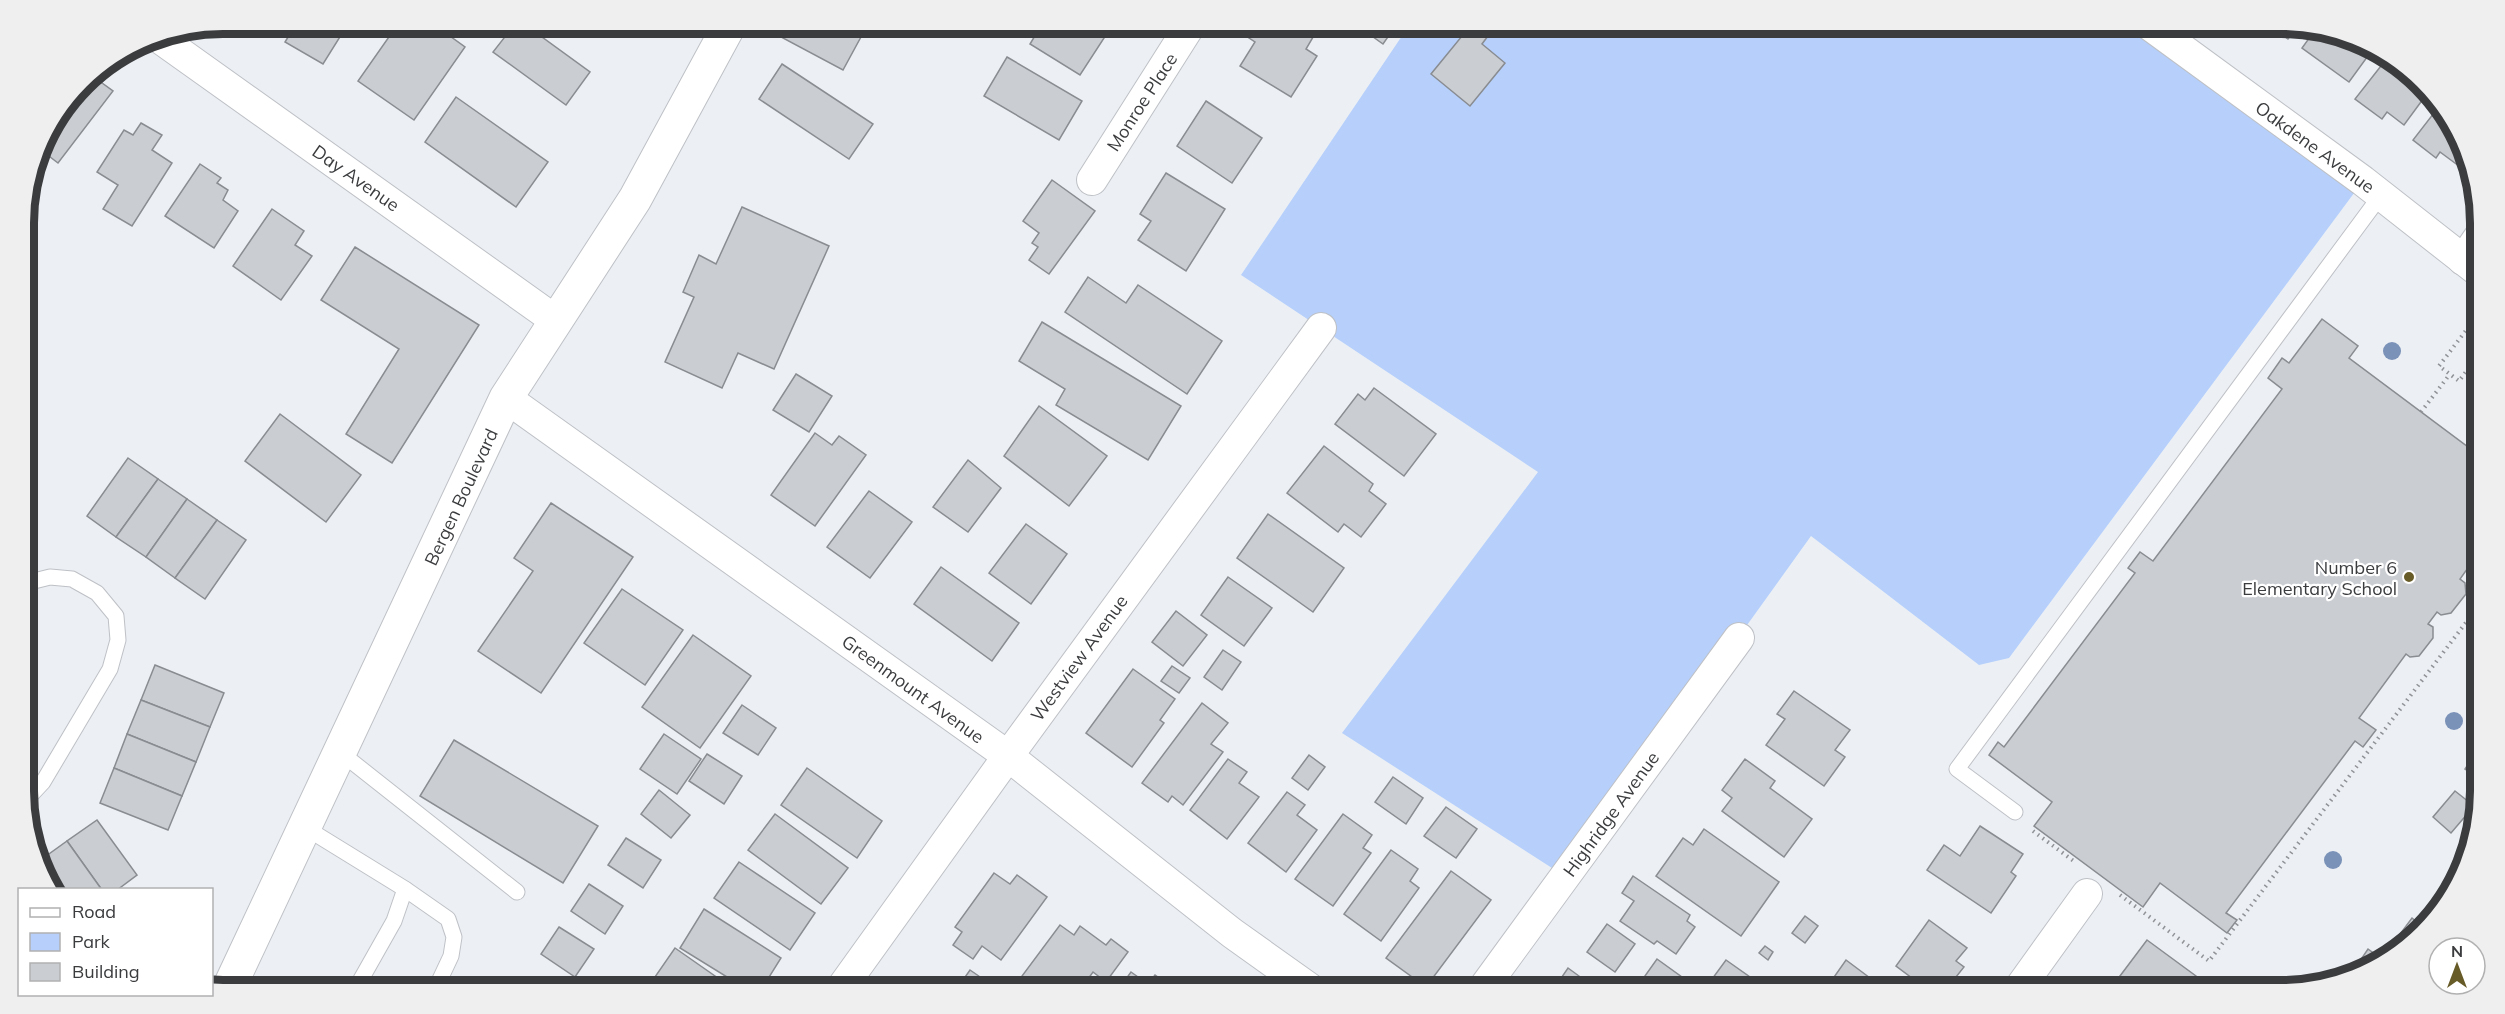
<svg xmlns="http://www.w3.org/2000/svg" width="2505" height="1014" viewBox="0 0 2505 1014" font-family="Mulish,sans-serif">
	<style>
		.green { fill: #b6d0fb }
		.building { fill: #cacdd2; stroke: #898c91; stroke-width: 1.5 }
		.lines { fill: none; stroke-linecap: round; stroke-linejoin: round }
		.lane-casing { stroke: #bec1c6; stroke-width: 17 }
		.street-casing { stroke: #bec1c6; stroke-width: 32 }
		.primary-casing { stroke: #bec1c6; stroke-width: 35 }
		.path { stroke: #909296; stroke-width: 4; stroke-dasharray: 1.5 4.5; stroke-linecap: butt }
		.lane { stroke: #fff; stroke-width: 15 }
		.street { stroke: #fff; stroke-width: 30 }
		.primary { stroke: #fff; stroke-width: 33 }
		.tree { fill: #7a91b8 }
		.poi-dot { fill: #675b28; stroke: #fff; stroke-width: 2 }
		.labels { text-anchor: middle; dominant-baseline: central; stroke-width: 4.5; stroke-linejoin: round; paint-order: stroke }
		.street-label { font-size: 18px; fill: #3b3c3e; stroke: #fff }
		.poi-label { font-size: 18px; fill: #3b3c3e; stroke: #fff; text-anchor: end }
		.rim { fill: none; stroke: #3b3c3e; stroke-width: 8 }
	</style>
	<rect width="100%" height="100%" fill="#ecf0f5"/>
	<polygon class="green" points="1410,24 2148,24 2363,181 2009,658 1979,665 1811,536 1566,877 1342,733 1538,472 1241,275"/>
	<g class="building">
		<polygon points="296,24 348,24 323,64 285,42"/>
		<polygon points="398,24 433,24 465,47 414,120 358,81"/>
		<polygon points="515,24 524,24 590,72 566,105 493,52"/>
		<polygon points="570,24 597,24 587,37"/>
		<polygon points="788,24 868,24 843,70 781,37"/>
		<polygon points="1042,24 1089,24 1106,35 1080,75 1030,44"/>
		<polygon points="1253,24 1314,24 1319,27 1306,49 1317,56 1291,97 1240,66 1255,42 1246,36"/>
		<polygon points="1355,24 1397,24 1383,44"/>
		<polygon points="1459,24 1497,24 1482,44 1505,63 1470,106 1431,74 1467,30"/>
		<polygon points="2269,24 2282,24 2297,27 2288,39"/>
		<polygon points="2315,30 2346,35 2373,49 2349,82 2302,48"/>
		<polygon points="1007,57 1082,101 1059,140 984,96"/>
		<polygon points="2388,57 2403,65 2429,91 2404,125 2387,112 2382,119 2355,99"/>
		<polygon points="782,64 873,124 849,159 759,99"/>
		<polygon points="91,75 113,91 58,163 41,150 44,136"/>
		<polygon points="456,97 548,162 516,207 425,142"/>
		<polygon points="1206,101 1262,138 1232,183 1177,146"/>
		<polygon points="2437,109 2445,116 2466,165 2463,169 2440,152 2436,158 2413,140"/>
		<polygon points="141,123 162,135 152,150 172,163 132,226 103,209 118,185 97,172 124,130 133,135"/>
		<polygon points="200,164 221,178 217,183 228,190 223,200 238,211 214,248 165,216"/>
		<polygon points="1166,173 1225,209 1186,271 1138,240 1151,221 1140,214"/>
		<polygon points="1052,180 1095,211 1049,274 1029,260 1038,247 1032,243 1039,233 1023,221"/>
		<polygon points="742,207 829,246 774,369 738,353 722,388 665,362 694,297 683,292 699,255 716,264"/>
		<polygon points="272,209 304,231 295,245 312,256 281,300 233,266"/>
		<polygon points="355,247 479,325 392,463 346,434 399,349 321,300"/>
		<polygon points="1088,277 1126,303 1138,285 1222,341 1187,394 1065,312"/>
		<polygon points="2322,319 2358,346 2349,358 2480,456 2480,551 2460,579 2465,583 2466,594 2451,613 2441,615 2437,612 2428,624 2433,627 2433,638 2419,656 2410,657 2406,654 2359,718 2376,730 2363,747 2355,741 2226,913 2237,920 2227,933 2160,883 2143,907 2034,826 2052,802 1989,755 1998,742 2004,747 2135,573 2128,568 2140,552 2153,561 2282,389 2268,378 2282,358 2289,363"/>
		<polygon points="1042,322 1181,406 1148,460 1056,405 1065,389 1019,361"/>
		<polygon points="796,374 832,396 809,432 773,410"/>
		<polygon points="1374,388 1436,434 1404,476 1335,424 1358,394 1365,400"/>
		<polygon points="1039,406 1107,456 1069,506 1004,456"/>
		<polygon points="280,414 361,475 326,522 245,461"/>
		<polygon points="815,433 832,445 839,436 866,455 815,526 771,495"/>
		<polygon points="1324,446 1373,484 1369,491 1386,504 1361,537 1344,524 1338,532 1287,493"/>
		<polygon points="128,458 158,479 116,537 87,516"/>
		<polygon points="968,460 1001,488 968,532 933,507"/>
		<polygon points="158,479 187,499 146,557 116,537"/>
		<polygon points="869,491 912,522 870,578 827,547"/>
		<polygon points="187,499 217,520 175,578 146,557"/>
		<polygon points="551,503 633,557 541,693 478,651 533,571 514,558"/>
		<polygon points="1268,514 1344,568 1313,612 1237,558"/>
		<polygon points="217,520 246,540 205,599 175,578"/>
		<polygon points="1026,524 1067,554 1031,604 989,573"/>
		<polygon points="941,567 1019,623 992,661 914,604"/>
		<polygon points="1228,577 1272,608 1244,646 1201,615"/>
		<polygon points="622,589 683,630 645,685 584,643"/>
		<polygon points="1176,611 1207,635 1183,666 1152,642"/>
		<polygon points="693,635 751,676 700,748 642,707"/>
		<polygon points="1223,650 1241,662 1222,690 1204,677"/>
		<polygon points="155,665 224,693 210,727 141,700"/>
		<polygon points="1172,666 1190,678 1179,693 1161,681"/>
		<polygon points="1133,669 1175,699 1160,720 1164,723 1132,767 1086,733"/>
		<polygon points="1794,691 1850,730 1835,750 1845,757 1824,786 1766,745 1785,719 1777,714"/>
		<polygon points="141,700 210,727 196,762 127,734"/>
		<polygon points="1202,703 1228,723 1211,744 1223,752 1183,805 1172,796 1168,802 1142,783"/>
		<polygon points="742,705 776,728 758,755 723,733"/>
		<polygon points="127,734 196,762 182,796 114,768"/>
		<polygon points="664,734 701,759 677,794 640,769"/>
		<polygon points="454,740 598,826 563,883 420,796"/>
		<polygon points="2481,745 2481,780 2465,769"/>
		<polygon points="707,754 742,776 724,804 689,781"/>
		<polygon points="1309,755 1325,767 1308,790 1292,778"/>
		<polygon points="1228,759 1247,772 1239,783 1259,797 1227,839 1190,810"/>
		<polygon points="1745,759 1775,781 1770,788 1812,819 1784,857 1722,811 1732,798 1722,790"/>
		<polygon points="114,768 182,796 168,830 100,803"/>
		<polygon points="807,768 882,821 857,858 781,805"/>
		<polygon points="1393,777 1423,798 1406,824 1375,802"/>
		<polygon points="659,790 690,815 671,838 641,814"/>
		<polygon points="2455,791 2474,806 2451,833 2433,817"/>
		<polygon points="1287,792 1305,805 1297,815 1317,830 1286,872 1248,843"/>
		<polygon points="1446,807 1477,829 1456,858 1424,836"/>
		<polygon points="775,814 848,868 821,904 748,850"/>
		<polygon points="1343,814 1372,835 1363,848 1371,853 1333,906 1295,879"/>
		<polygon points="97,820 137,875 117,890 102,890 67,841"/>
		<polygon points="1980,826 2023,854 2011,872 2016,876 1991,913 1927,870 1944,845 1960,856"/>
		<polygon points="1704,829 1779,882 1741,936 1656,876 1683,838 1693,845"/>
		<polygon points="626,838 661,860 643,888 608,865"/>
		<polygon points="67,841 102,890 57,890 42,859"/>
		<polygon points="1391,850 1418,869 1410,881 1419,888 1381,941 1344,914"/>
		<polygon points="739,862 815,913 790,950 714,898"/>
		<polygon points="2462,862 2465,865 2444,903 2436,897"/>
		<polygon points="1451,871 1491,900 1426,987 1386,958"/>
		<polygon points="994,873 1010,884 1017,875 1047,897 1001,960 982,946 973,959 953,945 962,932 955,927"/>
		<polygon points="1633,876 1690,915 1687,921 1695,927 1676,954 1657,941 1654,944 1620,921 1634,901 1622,893"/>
		<polygon points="589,884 623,906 605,934 571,911"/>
		<polygon points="704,909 781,958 761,990 748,990 680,948"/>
		<polygon points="1805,916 1818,926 1805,943 1792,933"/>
		<polygon points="2412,918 2424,928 2403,949 2385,958 2383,957"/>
		<polygon points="1929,920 1967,948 1956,961 1964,967 1952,982 1946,978 1937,990 1928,990 1896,966"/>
		<polygon points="1607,924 1635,944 1615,972 1587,952"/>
		<polygon points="1060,925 1074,935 1080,926 1106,945 1111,939 1128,952 1106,982 1093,972 1080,990 1041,990 1022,976"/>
		<polygon points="559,927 594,949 575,977 541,954"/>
		<polygon points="2147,940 2215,990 2129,990 2117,980"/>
		<polygon points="1765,946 1773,952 1768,960 1759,953"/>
		<polygon points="675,948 735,990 652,990 648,987"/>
		<polygon points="2368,949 2383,960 2349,977"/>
		<polygon points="1657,959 1686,980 1678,990 1635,990"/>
		<polygon points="1726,960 1757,982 1751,990 1704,990"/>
		<polygon points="1846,960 1886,990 1825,990"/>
		<polygon points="1568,968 1598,990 1553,990"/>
		<polygon points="970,970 999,990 956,990"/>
		<polygon points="1131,972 1148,984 1155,975 1176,990 1118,990"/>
		<polygon points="526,979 543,990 519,990"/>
	</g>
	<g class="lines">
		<g class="lane-casing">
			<g id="lane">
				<polyline points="26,587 30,582 50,577 72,579 97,593 116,616 118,640 110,669 43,782 28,798"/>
				<polyline points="341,753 517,892"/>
				<polyline points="2015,812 1957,769 2381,195"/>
				<polyline points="306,828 405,889 448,919 454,937 451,956 435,990"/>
				<polyline points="355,990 394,921 405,889"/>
			</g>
		</g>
		<g class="street-casing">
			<g id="street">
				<polyline points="2148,24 2363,181 2479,272"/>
				<polyline points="158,37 555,320"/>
				<polyline points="1092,180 1191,24"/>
				<polyline points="2463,260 2479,237"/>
				<polyline points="506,398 1008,756 1232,933 1312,990"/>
				<polyline points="840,990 1008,756 1321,328"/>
				<polyline points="1482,990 1739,638"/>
				<polyline points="2018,990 2087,894"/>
			</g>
		</g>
		<g class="primary-casing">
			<polyline id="primary" points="228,990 506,398 635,199 730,24"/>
		</g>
		<g class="path">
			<polyline points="2480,312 2439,366 2459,381 2480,353"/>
			<polyline points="2421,412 2450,374"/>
			<polyline points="2033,831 2075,862"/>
			<polyline points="2120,895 2209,961 2480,604"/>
		</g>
		<use href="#lane" class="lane"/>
		<use href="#street" class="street"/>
		<use href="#primary" class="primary"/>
	</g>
	<g class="tree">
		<circle cx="2392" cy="351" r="9"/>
		<circle cx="2454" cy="721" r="9"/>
		<circle cx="2333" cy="860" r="9"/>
	</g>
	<circle class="poi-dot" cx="2409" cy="577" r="6"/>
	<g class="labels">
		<g class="street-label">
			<text transform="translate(1142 102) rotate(-57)">Monroe Place</text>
			<text transform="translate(2315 147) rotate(36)">Oakdene Avenue</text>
			<text transform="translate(356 178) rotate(35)">Day Avenue</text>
			<text transform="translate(461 497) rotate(-65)">Bergen Boulevard</text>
			<text transform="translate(1079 658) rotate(-54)">Westview Avenue</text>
			<text transform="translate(913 689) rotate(36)">Greenmount Avenue</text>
			<text transform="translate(1611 814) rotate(-54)">Highridge Avenue</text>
		</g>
		<g class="poi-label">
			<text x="2397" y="567">Number 6<tspan x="2397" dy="21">Elementary School</tspan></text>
		</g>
	</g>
	<path d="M0 0H2505V1014H0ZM223 34H2281A189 189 0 0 1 2470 223V791A189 189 0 0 1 2281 980H223A189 189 0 0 1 34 791V223A189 189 0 0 1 223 34Z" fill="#efeff0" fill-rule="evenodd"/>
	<path class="rim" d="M223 34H2281A189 189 0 0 1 2470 223V791A189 189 0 0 1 2281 980H223A189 189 0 0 1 34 791V223A189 189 0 0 1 223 34Z"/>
	<rect x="18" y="888" width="195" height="108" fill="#ffffff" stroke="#b1b1b2" stroke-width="1.5"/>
	<rect x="30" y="908" width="30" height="9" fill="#ffffff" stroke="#b1b1b2" stroke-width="1.5"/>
	<text x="72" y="918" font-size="18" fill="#3b3c3e">Road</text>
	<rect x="30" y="933" width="30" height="18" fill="#b6d0fb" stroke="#b1b1b2" stroke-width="1.5"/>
	<text x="72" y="948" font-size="18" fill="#3b3c3e">Park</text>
	<rect x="30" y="963" width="30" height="18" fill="#cacdd2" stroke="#b1b1b2" stroke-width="1.5"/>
	<text x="72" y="978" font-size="18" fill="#3b3c3e">Building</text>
	<g transform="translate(2457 966)"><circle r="28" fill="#ffffff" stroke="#b1b1b2" stroke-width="1.5"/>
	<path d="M0-4.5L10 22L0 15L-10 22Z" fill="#675b28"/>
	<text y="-9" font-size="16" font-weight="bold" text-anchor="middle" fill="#3b3c3e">N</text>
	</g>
</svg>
